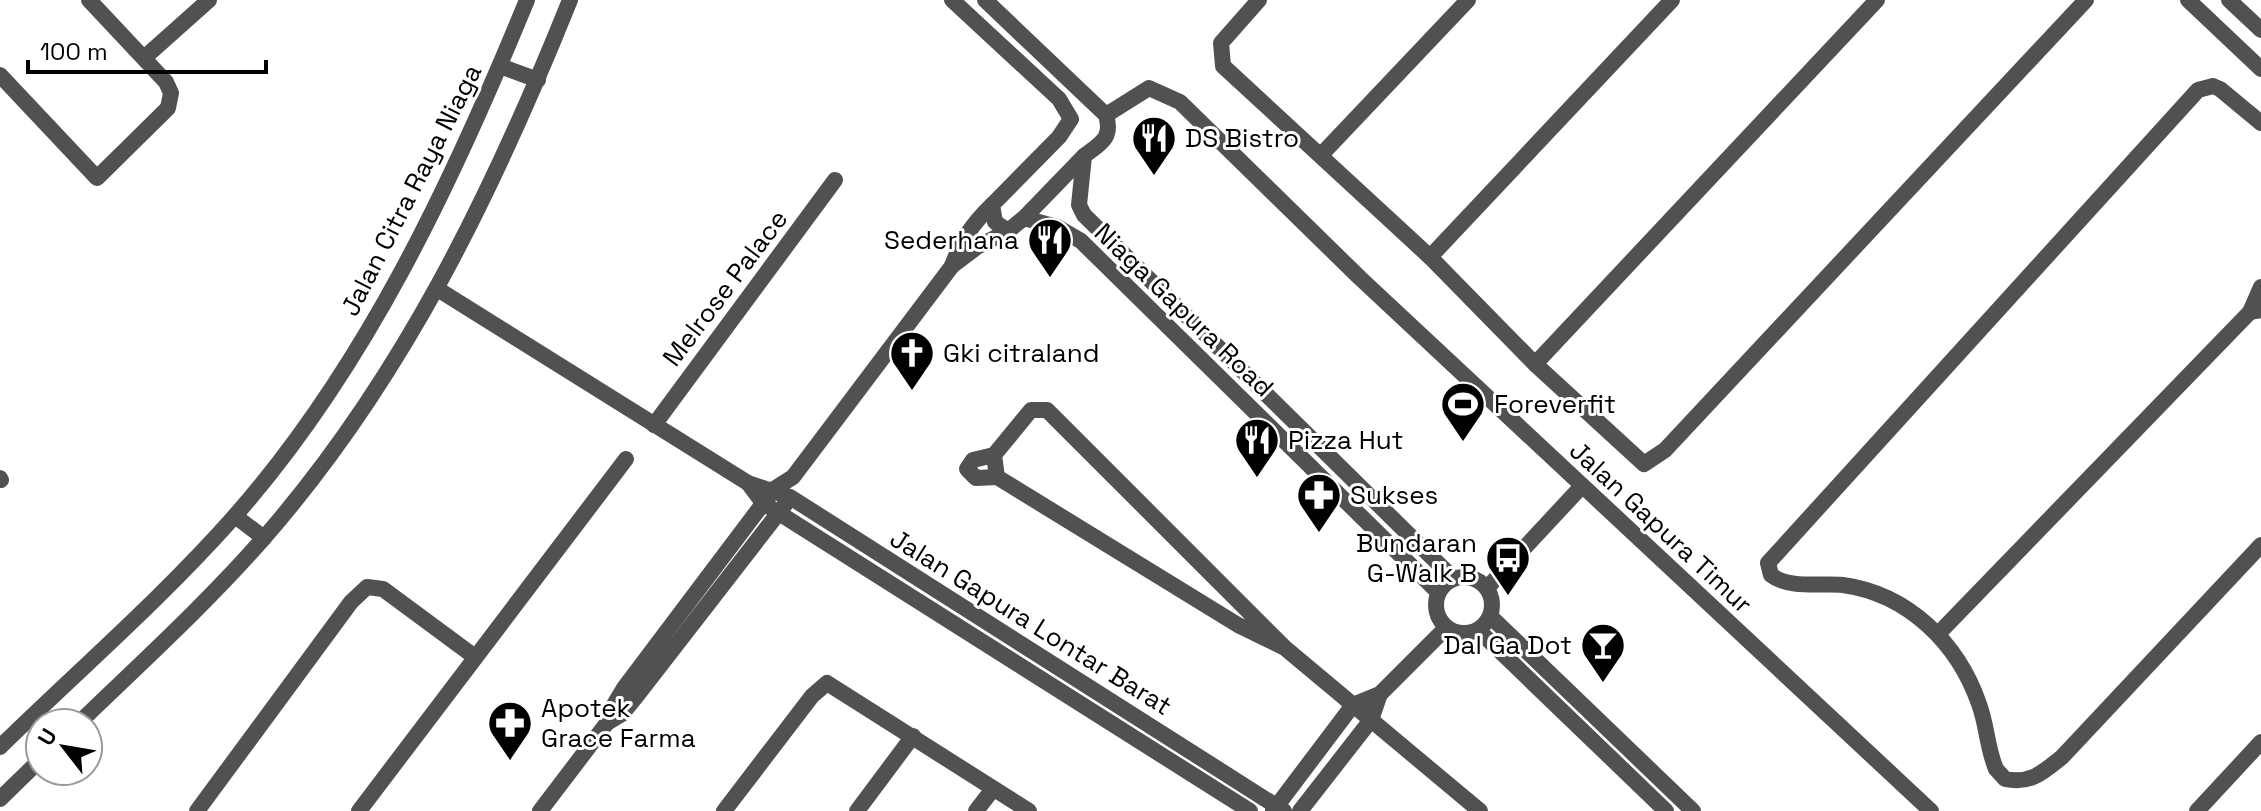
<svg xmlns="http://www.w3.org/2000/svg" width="2261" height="811" viewBox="0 0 2261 811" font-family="'Space Grotesk',sans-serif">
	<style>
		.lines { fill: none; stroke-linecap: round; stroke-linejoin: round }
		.minor { stroke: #515151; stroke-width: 16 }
		.tertiary { stroke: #515151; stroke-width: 16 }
		.labels { text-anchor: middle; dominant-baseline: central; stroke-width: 6; stroke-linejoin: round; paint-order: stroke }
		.poi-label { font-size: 26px; fill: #000; stroke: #fff; text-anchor: start }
		.street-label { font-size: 26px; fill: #000; stroke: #fff }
	</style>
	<rect width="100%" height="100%" fill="#fff"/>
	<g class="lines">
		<g class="minor">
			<polyline points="1259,0 1221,43 1223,66 1430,257 1535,364 1644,464 1665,450 2086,0"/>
			<polyline points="2188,0 2261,69"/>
			<polyline points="2229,0 2261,30"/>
			<polyline points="144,58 209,0"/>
			<polyline points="0,75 97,178 168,108 171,93 166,82 89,0"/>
			<polyline points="1106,115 1149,88 1180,102 1360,278 1931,811"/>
			<path d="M2261,123l-41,-34 -7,-3 -15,4 -430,473 3,12c18,14 50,8 72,10 65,9 115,58 136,119 8,21 8,44 17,65l9,10c26,5 37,-6 57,-22l199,-212"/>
			<polyline points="1321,155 1468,0"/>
			<polyline points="1430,257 1672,0"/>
			<polyline points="2261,287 2250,312 2261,310"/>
			<polyline points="1535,364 1877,0"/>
			<polyline points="654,425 835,180"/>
			<polyline points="994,455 973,460 967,469 976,478 997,477"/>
			<polyline points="0,478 1,480"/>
			<polyline points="1487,588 1582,486"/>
			<polyline points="1939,633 2250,312"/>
			<polyline points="1285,648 1238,625 997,477 994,455 1031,410 1047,410 1285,648 1480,811"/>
			<polyline points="607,723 609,713 624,688 774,489 793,477 952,266"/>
			<polyline points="197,811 351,602 367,587 383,589 475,657"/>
			<polyline points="359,811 626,459"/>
			<polyline points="540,811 607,723 622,714 635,698 787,502"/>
			<polyline points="724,811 812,696 827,683 1029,811"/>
			<polyline points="857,811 913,736"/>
			<polyline points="976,811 993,789"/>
			<polyline points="2197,811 2261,742"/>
		</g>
		<g class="tertiary">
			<polyline points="952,0 1059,99 1071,119 1059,137 992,205 995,222 1008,231 1024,218 1057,227 1081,241 1438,592"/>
			<path d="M985,0l121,115c7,23 -5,28 -22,41l-5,49 5,10 369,363"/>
			<polyline points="500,66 538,80"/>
			<path d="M992,205c-20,19 -31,36 -40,61l25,-19 31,-16"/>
			<polyline points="1024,218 1084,156"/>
			<polyline points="439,290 748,483 790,497 1284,811"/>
			<polyline points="748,483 763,503 1250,811"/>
			<polyline points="235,516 264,538"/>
			<circle cx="1464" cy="605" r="28"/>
			<polyline points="1490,616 1693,811"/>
			<polyline points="1478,630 1666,811"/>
			<path d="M79,723c62,-60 127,-119 184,-184 139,-159 229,-345 307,-539"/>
			<path d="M0,747c78,-76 161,-148 233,-229 132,-149 219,-335 294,-518"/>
			<polyline points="0,799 40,760"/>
			<polyline points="1273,811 1353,705 1380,694 1446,628"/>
			<polyline points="1300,811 1371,720 1380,694"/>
		</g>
	</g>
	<defs>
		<g id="restaurant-pin" transform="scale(2.3)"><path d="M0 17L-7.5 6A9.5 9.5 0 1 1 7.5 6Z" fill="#000" stroke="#fff"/><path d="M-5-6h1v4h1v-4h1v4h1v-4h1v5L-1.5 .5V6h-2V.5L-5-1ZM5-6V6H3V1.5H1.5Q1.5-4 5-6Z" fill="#fff"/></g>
		<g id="church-pin" transform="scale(2.3)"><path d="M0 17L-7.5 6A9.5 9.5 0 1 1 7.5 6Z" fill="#000" stroke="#fff"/><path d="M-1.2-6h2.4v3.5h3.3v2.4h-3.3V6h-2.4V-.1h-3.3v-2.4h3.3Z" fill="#fff"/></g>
		<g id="stadium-pin" transform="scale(2.3)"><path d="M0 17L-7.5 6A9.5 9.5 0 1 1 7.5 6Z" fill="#000" stroke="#fff"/><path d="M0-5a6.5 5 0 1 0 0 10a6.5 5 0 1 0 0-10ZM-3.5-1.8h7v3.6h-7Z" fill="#fff"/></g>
		<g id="pharmacy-pin" transform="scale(2.3)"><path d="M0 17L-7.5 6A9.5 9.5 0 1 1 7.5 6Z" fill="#000" stroke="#fff"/><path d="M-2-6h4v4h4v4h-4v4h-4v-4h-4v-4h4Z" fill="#fff"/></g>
		<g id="bus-pin" transform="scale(2.3)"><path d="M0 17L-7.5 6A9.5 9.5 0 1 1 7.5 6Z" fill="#000" stroke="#fff"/><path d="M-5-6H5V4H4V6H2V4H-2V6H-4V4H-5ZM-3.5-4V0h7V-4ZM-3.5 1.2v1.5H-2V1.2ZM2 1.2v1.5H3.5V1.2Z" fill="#fff"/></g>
		<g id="bar-pin" transform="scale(2.3)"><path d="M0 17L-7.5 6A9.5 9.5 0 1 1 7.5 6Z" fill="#000" stroke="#fff"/><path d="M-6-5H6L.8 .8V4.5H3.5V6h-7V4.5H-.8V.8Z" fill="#fff"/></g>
	</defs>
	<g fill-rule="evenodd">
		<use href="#restaurant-pin" x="1154" y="138"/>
		<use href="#restaurant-pin" x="1050" y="240"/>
		<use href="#church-pin" x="912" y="353"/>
		<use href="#stadium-pin" x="1463" y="404"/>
		<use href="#restaurant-pin" x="1257" y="440"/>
		<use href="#pharmacy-pin" x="1319" y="495"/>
		<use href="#bus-pin" x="1508" y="558"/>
		<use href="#bar-pin" x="1603" y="645"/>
		<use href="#pharmacy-pin" x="510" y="723"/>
	</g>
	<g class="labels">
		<g class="poi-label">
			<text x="1185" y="138">DS Bistro</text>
			<text x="1019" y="240" text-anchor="end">Sederhana</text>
			<text x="943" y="353">Gki citraland</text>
			<text x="1494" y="404">Foreverfit</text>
			<text x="1288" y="440">Pizza Hut</text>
			<text x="1350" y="495">Sukses</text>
			<text x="1477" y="543" text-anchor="end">Bundaran<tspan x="1477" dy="30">G-Walk B</tspan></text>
			<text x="1572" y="645" text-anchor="end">Dal Ga Dot</text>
			<text x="541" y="708">Apotek<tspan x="541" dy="30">Grace Farma</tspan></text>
		</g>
		<g class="street-label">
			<text transform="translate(411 190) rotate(-63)">Jalan Citra Raya Niaga</text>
			<text transform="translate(725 288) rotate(-53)">Melrose Palace</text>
			<text transform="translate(1184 310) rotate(44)">Niaga Gapura Road</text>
			<text transform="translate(1661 527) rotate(43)">Jalan Gapura Timur</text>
			<text transform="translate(1031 622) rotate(32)">Jalan Gapura Lontar Barat</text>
		</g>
	</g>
	<g transform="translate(64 747) rotate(301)"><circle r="38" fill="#ffffff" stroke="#999999" stroke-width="2"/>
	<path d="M0-6L14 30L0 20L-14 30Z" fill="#000000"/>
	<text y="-12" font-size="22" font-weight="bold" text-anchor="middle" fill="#000000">U</text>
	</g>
	<path d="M28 60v12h238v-12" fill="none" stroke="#000000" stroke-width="4"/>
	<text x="40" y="60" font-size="24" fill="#000000" stroke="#ffffff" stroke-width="6" paint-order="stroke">100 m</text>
</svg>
